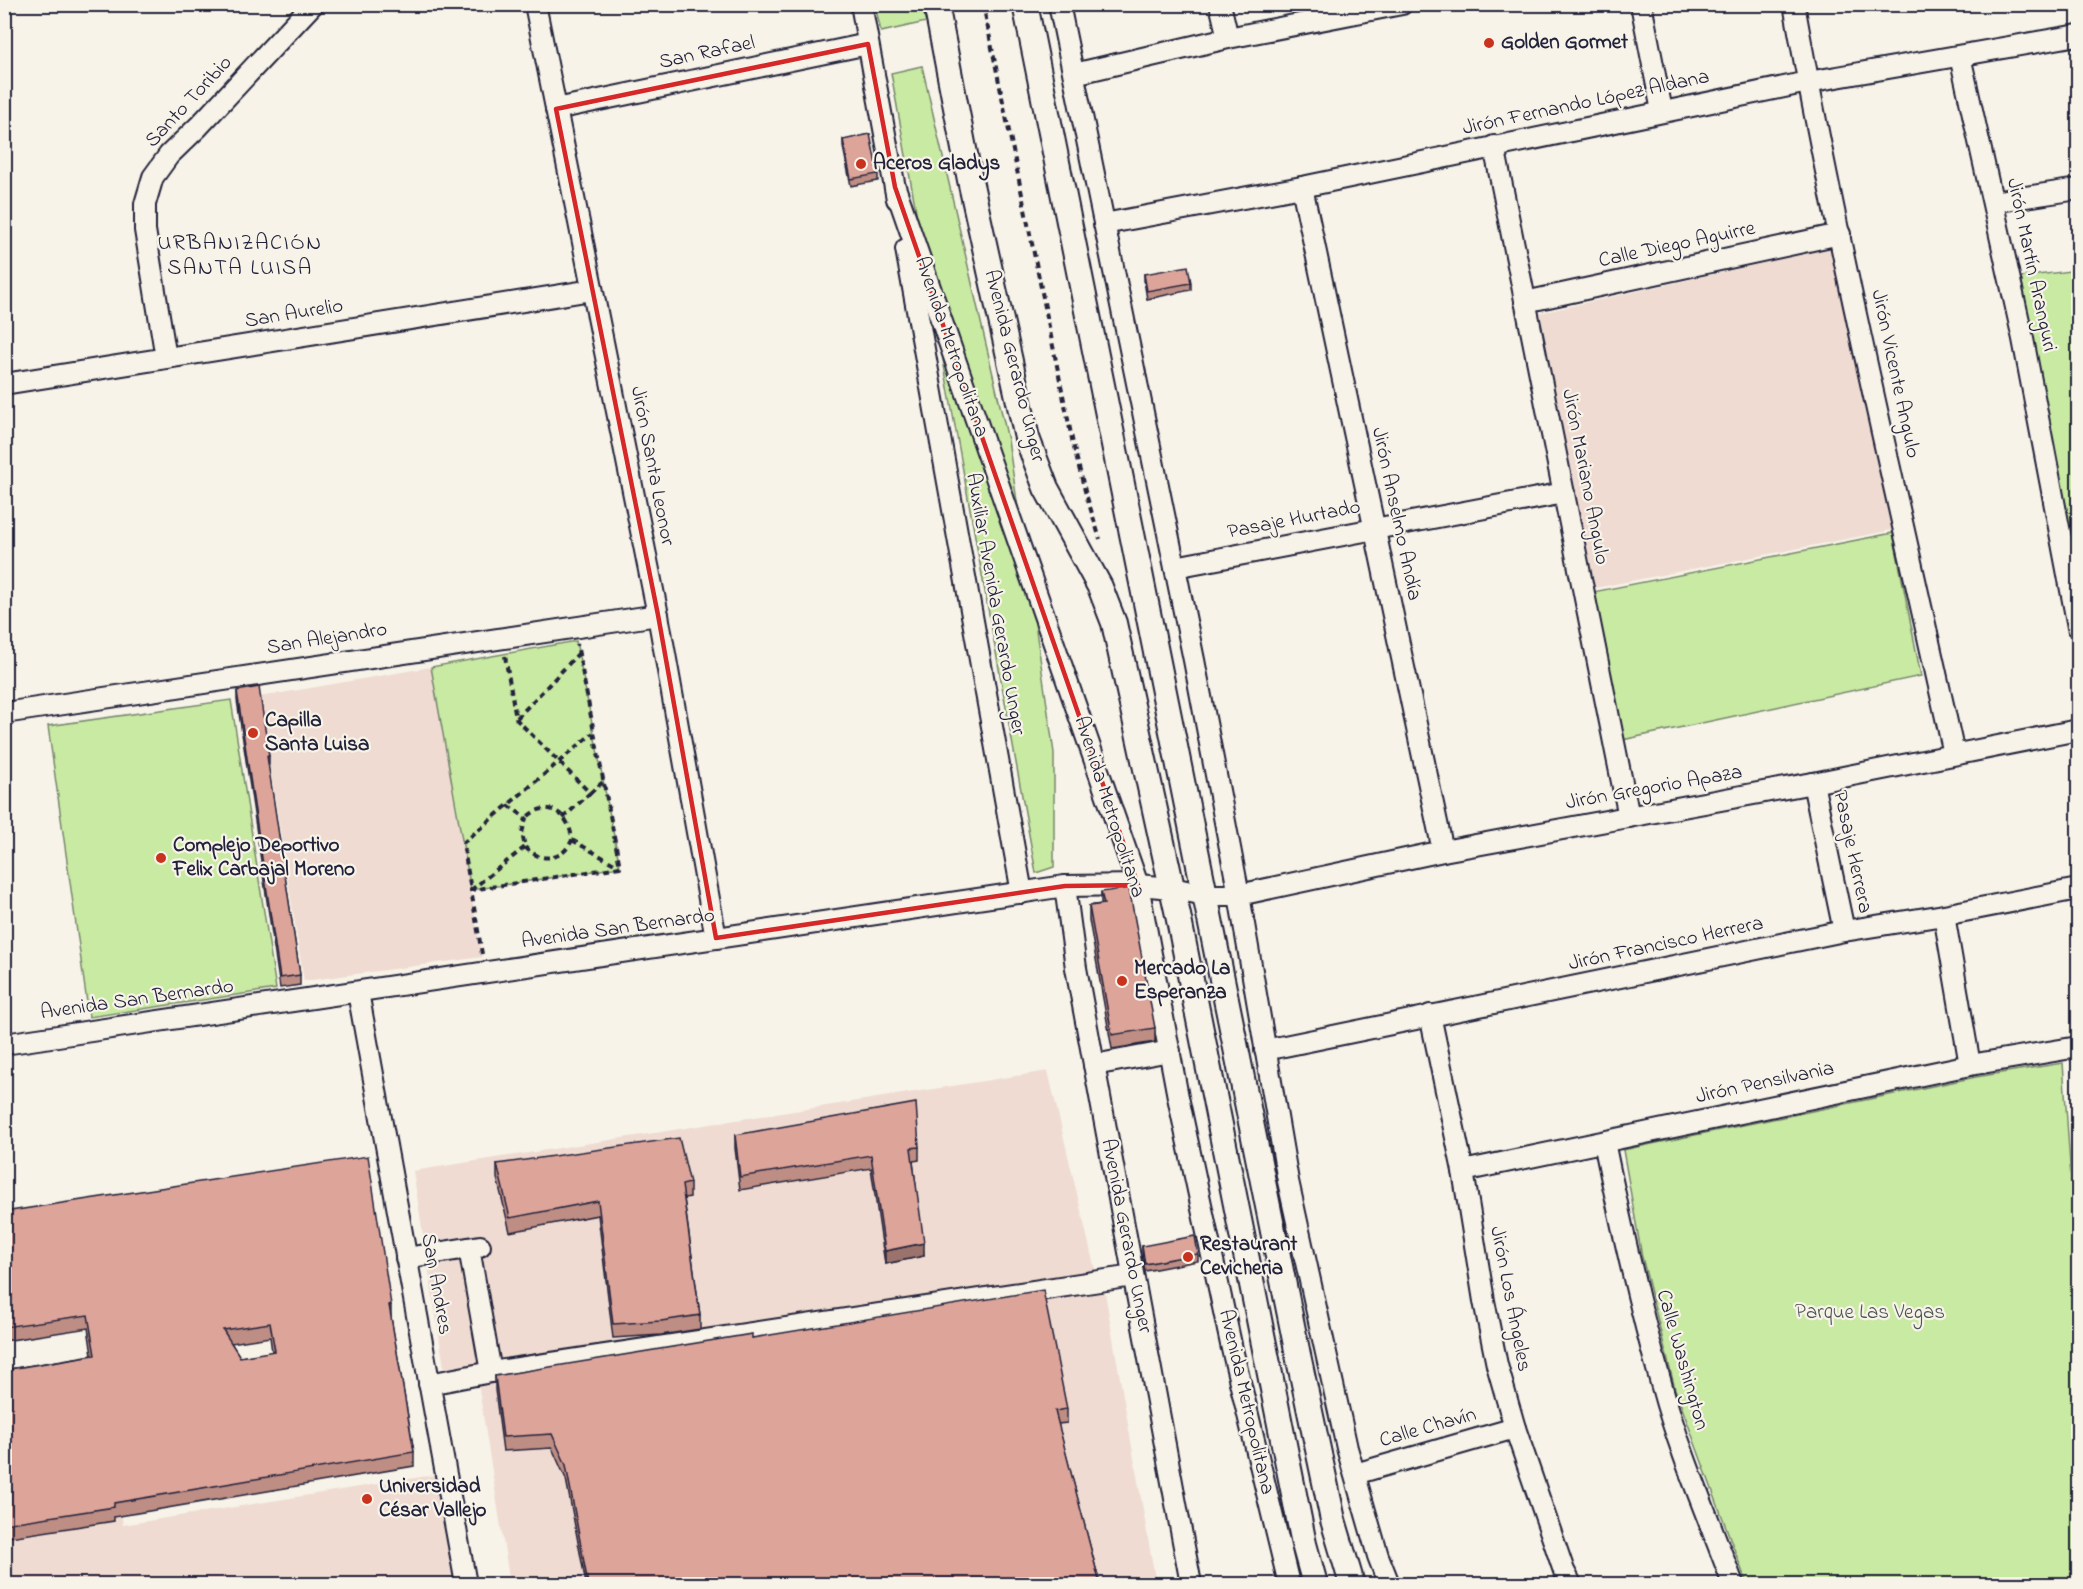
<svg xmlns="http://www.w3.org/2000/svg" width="2083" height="1589" viewBox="0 0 2083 1589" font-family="'Indie Flower',sans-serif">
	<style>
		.built { fill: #efdbd1 }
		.green { fill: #c9eaa2; stroke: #76866e; stroke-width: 1.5 }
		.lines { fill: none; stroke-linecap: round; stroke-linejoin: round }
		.minor-casing { stroke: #22223b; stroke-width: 24 }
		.major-casing { stroke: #22223b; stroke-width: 28 }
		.path { stroke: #22223b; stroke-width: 4; stroke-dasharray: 6 4.5; stroke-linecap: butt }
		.minor { stroke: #f7f3e8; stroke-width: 20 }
		.major { stroke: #f7f3e8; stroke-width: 24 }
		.wall { fill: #be8d84; stroke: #22223b; stroke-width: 1.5; fill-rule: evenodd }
		.shaded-wall { fill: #9b736c; stroke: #22223b; stroke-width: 1.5 }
		.building { fill: #dda49a; stroke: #22223b; stroke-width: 1.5; fill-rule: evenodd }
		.marked { fill: none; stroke: #d62828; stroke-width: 4.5; stroke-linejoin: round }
		.poi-dot { fill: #c8321e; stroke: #f7f3e8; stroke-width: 2 }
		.labels { text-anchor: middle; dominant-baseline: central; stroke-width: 4.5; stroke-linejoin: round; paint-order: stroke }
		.poi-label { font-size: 21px; font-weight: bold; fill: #22223b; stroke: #f7f3e8; text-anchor: start }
		.street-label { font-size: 21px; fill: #22223b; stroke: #f7f3e8 }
		.park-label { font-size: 21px; fill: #4c5455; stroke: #f7f3e8 }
		.neighbourhood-label { font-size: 22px; letter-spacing: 1.5px; fill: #22223b; stroke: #f7f3e8 }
	</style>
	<rect width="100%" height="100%" fill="#f7f3e8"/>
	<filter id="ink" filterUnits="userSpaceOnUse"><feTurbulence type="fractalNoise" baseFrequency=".0167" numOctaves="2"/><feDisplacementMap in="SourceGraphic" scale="12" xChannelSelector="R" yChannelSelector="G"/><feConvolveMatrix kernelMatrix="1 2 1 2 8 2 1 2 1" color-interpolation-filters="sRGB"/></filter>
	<g filter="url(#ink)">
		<g class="built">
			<polygon points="1831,248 1892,530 1595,588 1540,313"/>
			<polygon points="431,667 482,957 304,981 259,697"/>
			<polygon points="1048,1071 1099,1287 1104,1287 1156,1584 510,1584 478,1383 447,1386 413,1171"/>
			<polygon points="94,1365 123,1525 446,1473 466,1584 5,1584 5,1380"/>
		</g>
		<g class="green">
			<polygon points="875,5 922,5 926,22 881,32"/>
			<polygon points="922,66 1008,440 1054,753 1054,867 1036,873 891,73"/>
			<polygon points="2078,270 2078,574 2021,277"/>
			<polygon points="1893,533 1921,676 1622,740 1593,592"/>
			<polygon points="576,641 620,867 471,890 431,667"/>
			<polygon points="231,700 276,989 89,1017 48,726"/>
			<polygon points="2063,1063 2078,1281 2078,1584 1747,1584 1675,1389 1642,1257 1623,1150 1976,1077"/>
		</g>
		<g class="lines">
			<g class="minor-casing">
				<g id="minor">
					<polyline points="535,4 658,615 716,938"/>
					<polyline points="861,4 897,199"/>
					<polyline points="1059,4 1194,660 1239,895 1288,1181 1347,1448 1378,1556 1389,1584"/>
					<polyline points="1220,4 1228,38"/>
					<polyline points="1641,4 1662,111"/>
					<path d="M1794,4c45,252 105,500 160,750"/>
					<polyline points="1960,56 2023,339 2078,627"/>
					<polyline points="1074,74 1228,38 1402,4"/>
					<polyline points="556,109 868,44"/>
					<polyline points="1494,146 1629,817"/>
					<polyline points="895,187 1138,885 1178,1097 1232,1349 1289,1584"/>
					<polyline points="1302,187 1443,851"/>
					<polyline points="1993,202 2078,189"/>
					<polyline points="1104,224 1302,187 1808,82 2078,35"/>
					<polyline points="906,249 1022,893"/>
					<polyline points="1525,302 1840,234"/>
					<polyline points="166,358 145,230 145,204 153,177 169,155 199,126 313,4"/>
					<polyline points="4,384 592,290"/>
					<polyline points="1175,567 1564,493"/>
					<polyline points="4,713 658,615"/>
					<polyline points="1813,783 1844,931"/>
					<polyline points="1065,886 1076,968 1191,1584"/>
					<polyline points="1944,915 1970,1065"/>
					<polyline points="358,992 466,1584"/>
					<polyline points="1430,1015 1463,1171 1484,1301 1497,1365 1515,1428 1564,1571 1571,1584"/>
					<polyline points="4,1044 1065,886 1138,885 1172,888 1205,895 1239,895 1443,851 1813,783 2078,730"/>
					<polyline points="1265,1050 1844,931 1944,915 2078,889"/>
					<polyline points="1094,1065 1170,1051"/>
					<path d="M1604,1142c17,83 35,164 58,245 18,67 47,132 71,197"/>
					<polyline points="1463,1171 1970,1065 2078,1047"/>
					<polyline points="469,1248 491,1372"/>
					<polyline points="406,1258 480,1246"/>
					<polyline points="429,1384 491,1372 1133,1276"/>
					<polyline points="1355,1474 1515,1428"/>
				</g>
			</g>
			<g class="major-casing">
				<g id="major">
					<polyline points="936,4 970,180 1027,438 1046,488 1100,587 1114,623 1178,915 1304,1544 1315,1584"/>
					<polyline points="1025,4 1298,1355 1333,1520 1352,1584"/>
				</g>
			</g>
			<g class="path">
				<polyline points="983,4 1073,444 1085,491 1100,539"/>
				<polyline points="505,656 516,719 590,793 563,818"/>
				<polyline points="517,718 579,653"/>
				<polyline points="590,793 603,782"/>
				<polyline points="508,805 526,818 522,833 525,847 471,890 463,843 593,733"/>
				<polyline points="572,840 618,866"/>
				<path d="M525,847c15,16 38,14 47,-7 -2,-27 -25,-42 -46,-22"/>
				<polyline points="482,954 471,890 620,867 577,644"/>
			</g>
			<use href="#minor" class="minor"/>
			<use href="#major" class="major"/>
		</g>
		<g class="wall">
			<polygon points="843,140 878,174 878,181 851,186 843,147"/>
			<polygon points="1144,274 1191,283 1191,290 1147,299 1144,281"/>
			<polygon points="237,691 269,756 269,765 268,766 300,975 300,985 280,988 237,700"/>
			<polygon points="1101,892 1155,1028 1155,1042 1112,1049 1089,920 1089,906 1101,904"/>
			<polygon points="735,1135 919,1147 919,1160 913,1161 924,1256 885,1264 871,1168 740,1190 735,1148"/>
			<polygon points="497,1164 690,1183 690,1197 684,1198 700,1315 700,1329 661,1335 613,1338 598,1215 510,1232 497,1178"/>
			<path d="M4,1212l387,93v13l23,134v14l-300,51v4l-110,17v-168l88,-15 -4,-27 -84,13zM270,1337l2,15 -32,5 -9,-14z"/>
			<polygon points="1142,1246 1198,1254 1198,1261 1145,1271 1142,1253"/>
			<polygon points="752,1338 1067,1409 1067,1423 1058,1424 1100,1584 586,1584 566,1479 552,1448 503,1451 495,1390 495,1376"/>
		</g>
		<polygon class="shaded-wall" points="924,1243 924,1256 885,1264 885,1251"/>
		<g class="building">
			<polygon points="870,134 878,174 851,179 843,140"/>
			<polygon points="1188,266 1191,283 1147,291 1144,274"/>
			<polygon points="259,687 269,756 267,756 300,975 280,978 237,691"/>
			<polygon points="1129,888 1155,1028 1112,1035 1089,906 1104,904 1101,892"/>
			<polygon points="916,1103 919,1147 911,1148 924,1243 885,1251 871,1155 740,1177 735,1135"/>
			<polygon points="679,1138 690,1183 682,1185 700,1315 661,1321 613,1324 598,1201 510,1218 497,1164"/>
			<path d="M368,1156l23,149h-2l25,147 -300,51v4l-110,17v-154l91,-15 -7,-40 -84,12v-115zM270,1323l5,28 -35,6 -17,-27z"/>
			<polygon points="1195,1236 1198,1254 1145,1264 1142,1246"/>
			<polygon points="1043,1290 1067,1409 1055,1411 1100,1584 588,1584 566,1465 552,1434 503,1437 495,1376 752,1334 752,1338"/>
			<polygon points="4,1579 16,1584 4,1584"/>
		</g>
	</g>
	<path class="marked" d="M868,44l27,143 243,698 -73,1 -349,52 -58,-323 -102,-506z"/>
	<g class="poi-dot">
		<circle cx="1489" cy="43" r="6"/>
		<circle cx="861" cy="164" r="6"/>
		<circle cx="253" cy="733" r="6"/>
		<circle cx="161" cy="858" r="6"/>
		<circle cx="1122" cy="981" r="6"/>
		<circle cx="1188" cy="1257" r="6"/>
		<circle cx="367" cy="1499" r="6"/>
	</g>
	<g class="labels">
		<g class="poi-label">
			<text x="1501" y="43">Golden Gormet</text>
			<text x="873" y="164">Aceros Gladys</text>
			<text x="265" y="721">Capilla<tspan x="265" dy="24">Santa Luisa</tspan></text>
			<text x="173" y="846">Complejo Deportivo<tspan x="173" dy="24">Felix Carbajal Moreno</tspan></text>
			<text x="1134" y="969">Mercado La<tspan x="1134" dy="24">Esperanza</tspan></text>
			<text x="1200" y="1245">Restaurant<tspan x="1200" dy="24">Cevicheria</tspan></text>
			<text x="379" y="1487">Universidad<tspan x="379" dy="24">César Vallejo</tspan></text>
		</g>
		<g class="street-label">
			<text transform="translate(707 53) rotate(-12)">San Rafael</text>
			<text transform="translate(189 102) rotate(-47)">Santo Toribio</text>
			<text transform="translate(1586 103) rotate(-12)">Jirón Fernando López Aldana</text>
			<text transform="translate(1677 245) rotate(-12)">Calle Diego Aguirre</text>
			<text transform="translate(2031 265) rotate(78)">Jirón Martín Aranguri</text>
			<text transform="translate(294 314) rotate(-9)">San Aurelio</text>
			<text transform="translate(951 347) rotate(71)">Avenida Metropolitana</text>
			<text transform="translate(1014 366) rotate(76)">Avenida Gerardo Unger</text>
			<text transform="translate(1895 374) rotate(78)">Jirón Vicente Angulo</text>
			<text transform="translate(652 466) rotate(79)">Jirón Santa Leonor</text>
			<text transform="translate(1585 477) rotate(79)">Jirón Mariano Angulo</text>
			<text transform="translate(1396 514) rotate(78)">Jirón Anselmo Andía</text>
			<text transform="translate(1294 520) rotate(-11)">Pasaje Hurtado</text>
			<text transform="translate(995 604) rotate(80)">Auxiliar Avenida Gerardo Unger</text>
			<text transform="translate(327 639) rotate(-9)">San Alejandro</text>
			<text transform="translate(1654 788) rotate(-10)">Jirón Gregorio Apaza</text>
			<text transform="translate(1109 807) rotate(72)">Avenida Metropolitana</text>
			<text transform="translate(1852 852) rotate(78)">Pasaje Herrera</text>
			<text transform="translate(618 929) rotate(-8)">Avenida San Bernardo</text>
			<text transform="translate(1666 944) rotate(-12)">Jirón Francisco Herrera</text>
			<text transform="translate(137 1000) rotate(-8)">Avenida San Bernardo</text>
			<text transform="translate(1765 1083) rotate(-12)">Jirón Pensilvania</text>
			<text transform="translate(1126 1236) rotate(79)">Avenida Gerardo Unger</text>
			<text transform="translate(436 1284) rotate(80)">San Andres</text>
			<text transform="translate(1510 1299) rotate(79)">Jirón Los Ángeles</text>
			<text transform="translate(1682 1360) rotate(74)">Calle Washington</text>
			<text transform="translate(1246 1402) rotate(77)">Avenida Metropolitana</text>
			<text transform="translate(1428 1428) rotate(-16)">Calle Chavín</text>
		</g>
		<g class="park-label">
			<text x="1870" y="1313">Parque Las Vegas</text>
		</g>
		<g class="neighbourhood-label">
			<text x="240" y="244">URBANIZACIÓN<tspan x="240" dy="25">SANTA LUISA</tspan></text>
		</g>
	</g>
	<rect width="2083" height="1589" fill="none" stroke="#f7f3e8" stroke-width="24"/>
	<rect x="12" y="12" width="2059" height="1565" fill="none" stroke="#22223b" stroke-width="2" filter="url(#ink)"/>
</svg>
